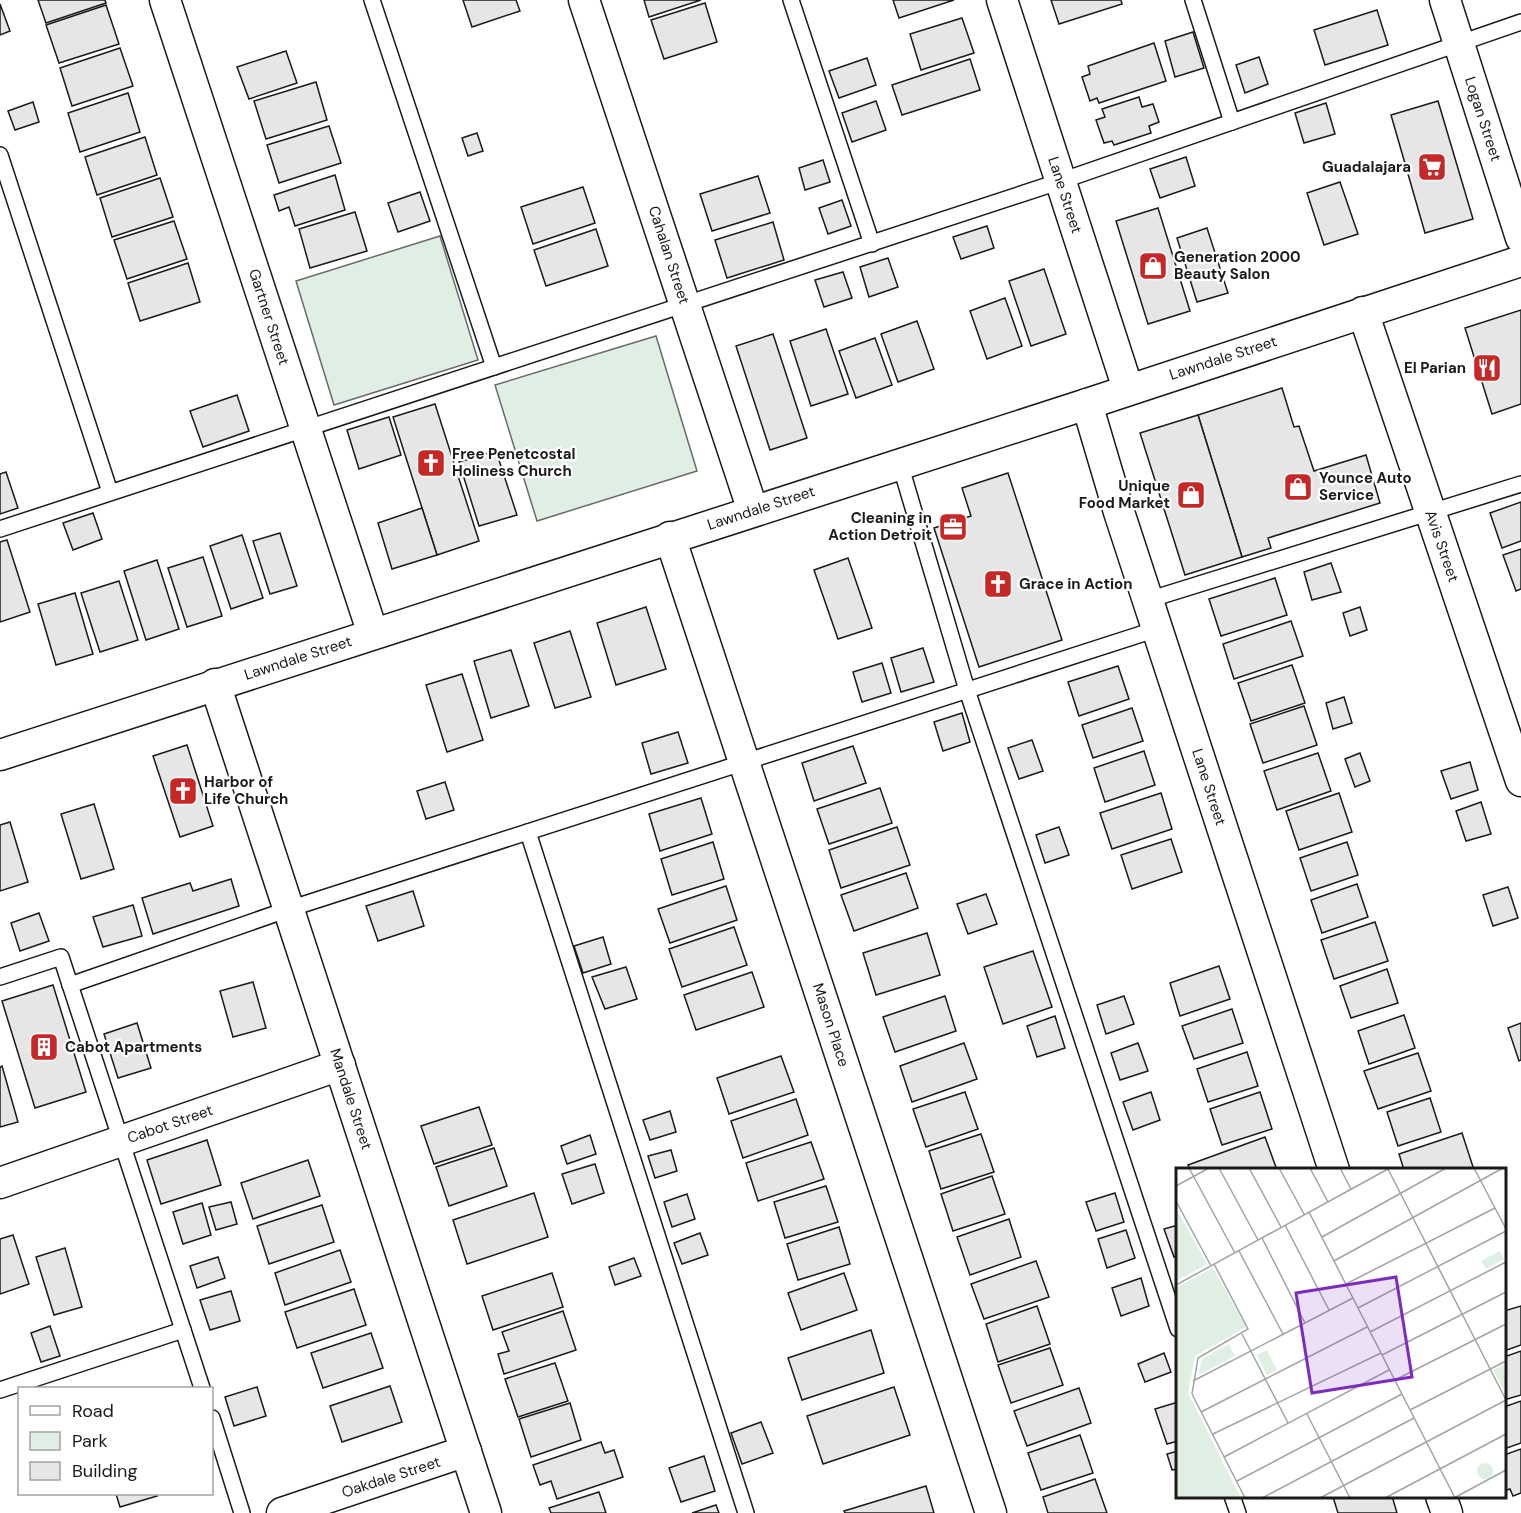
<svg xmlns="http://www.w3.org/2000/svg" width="1521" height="1513" viewBox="0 0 1521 1513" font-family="'DM Sans',sans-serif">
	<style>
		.green { fill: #e0efe3; stroke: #6a6a6a; stroke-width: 1.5 }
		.building { fill: #e6e6e6; stroke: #1a1a1a; stroke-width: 1.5 }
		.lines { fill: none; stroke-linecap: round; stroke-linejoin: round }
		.lane-casing { stroke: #1a1a1a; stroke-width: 18 }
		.street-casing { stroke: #1a1a1a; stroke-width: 33 }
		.lane { stroke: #fff; stroke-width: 15 }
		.street { stroke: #fff; stroke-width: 30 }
		.labels { text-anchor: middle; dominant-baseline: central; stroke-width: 4.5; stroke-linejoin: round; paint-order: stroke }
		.street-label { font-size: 15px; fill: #1a1a1a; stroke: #fff }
		.poi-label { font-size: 15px; font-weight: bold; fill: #1a1a1a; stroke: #fff; text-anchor: start }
		.inset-road { fill: none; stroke: #a3a3a3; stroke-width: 1.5 }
		.view { fill: #7b2cbf; fill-opacity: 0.15; stroke: #7b2cbf; stroke-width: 3 }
		.inset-edge { fill: none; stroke: #1a1a1a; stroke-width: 3 }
	</style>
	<rect width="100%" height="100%" fill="#fff"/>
	<g class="green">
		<polygon points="440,236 478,360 334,405 296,281"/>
		<polygon points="656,336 697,471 537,521 495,385"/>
	</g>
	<g class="building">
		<polygon points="38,0 105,0 106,3 46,23"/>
		<polygon points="463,0 516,0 520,11 472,27"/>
		<polygon points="644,0 701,0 649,17"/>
		<polygon points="893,0 954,0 899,18"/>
		<polygon points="1051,0 1121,0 1122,4 1059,24"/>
		<polygon points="705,3 717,42 664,59 651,20"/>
		<polygon points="0,4 10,31 0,35"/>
		<polygon points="106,5 119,44 59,63 46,25"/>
		<polygon points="1377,10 1388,45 1325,65 1314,30"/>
		<polygon points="962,18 974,53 921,70 910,34"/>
		<polygon points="1193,32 1204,68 1175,77 1165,41"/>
		<polygon points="1154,43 1166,81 1099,103 1097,98 1090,101 1082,77 1090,74 1088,66"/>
		<polygon points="120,48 133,86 72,106 60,68"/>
		<polygon points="286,51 297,83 249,99 237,67"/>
		<polygon points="1259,57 1268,84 1245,93 1236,65"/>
		<polygon points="867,58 876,85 839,98 829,71"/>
		<polygon points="970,59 980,90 902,115 892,85"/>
		<polygon points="316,82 327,120 266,139 254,101"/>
		<polygon points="128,93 140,132 80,152 68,113"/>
		<polygon points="1139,97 1142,107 1153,104 1159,122 1149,126 1151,133 1114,145 1112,141 1104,143 1096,120 1105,117 1102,109"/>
		<polygon points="876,101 886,130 852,142 842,113"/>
		<polygon points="1438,101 1473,219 1425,233 1391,115"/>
		<polygon points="33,102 39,122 15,130 8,111"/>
		<polygon points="1326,103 1335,134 1304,143 1295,113"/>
		<polygon points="329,126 341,163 279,183 267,145"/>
		<polygon points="477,133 483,151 468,156 462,138"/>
		<polygon points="145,137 157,175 97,195 85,157"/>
		<polygon points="1186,157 1195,186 1160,198 1150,169"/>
		<polygon points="823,160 830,182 805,190 799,168"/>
		<polygon points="335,175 345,210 295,226 289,207 279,211 274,195"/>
		<polygon points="758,176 770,213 712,231 700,194"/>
		<polygon points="160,178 173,217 112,237 100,198"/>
		<polygon points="1340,182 1358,234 1324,245 1307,193"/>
		<polygon points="583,187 595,223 533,244 521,207"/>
		<polygon points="420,192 430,221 398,232 388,203"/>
		<polygon points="842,200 851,226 828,234 819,208"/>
		<polygon points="1158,208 1190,311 1148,324 1116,221"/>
		<polygon points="355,212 367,251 310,268 299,229"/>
		<polygon points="174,221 187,259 127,279 114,240"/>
		<polygon points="773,222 784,260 727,278 715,240"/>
		<polygon points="987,226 994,248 961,259 953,237"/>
		<polygon points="1207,228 1228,293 1197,302 1177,238"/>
		<polygon points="596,229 608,266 546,286 534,250"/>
		<polygon points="888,258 898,287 869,297 860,267"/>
		<polygon points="188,263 200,302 140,321 128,283"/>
		<polygon points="1044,269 1066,334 1031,346 1009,281"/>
		<polygon points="843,272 852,298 824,307 815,280"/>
		<polygon points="1005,298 1022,346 987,359 970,311"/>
		<polygon points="1521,310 1521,404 1492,414 1465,328"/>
		<polygon points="917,321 934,369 898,382 881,334"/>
		<polygon points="826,329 848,394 811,406 790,341"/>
		<polygon points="773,334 807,438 770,450 736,346"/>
		<polygon points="875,338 892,385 856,398 839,351"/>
		<polygon points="1282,388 1294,427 1299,426 1314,471 1366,455 1380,503 1268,538 1271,548 1242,557 1198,415"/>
		<polygon points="237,395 249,431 203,447 190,411"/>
		<polygon points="435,404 479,541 437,555 393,417"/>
		<polygon points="1198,415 1242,557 1185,575 1140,433"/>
		<polygon points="389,417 401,455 359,469 347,430"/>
		<polygon points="496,451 517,515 479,526 459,462"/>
		<polygon points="6,472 18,508 0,514 0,474"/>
		<polygon points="1008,473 1062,640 979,667 934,528 971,516 962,488"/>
		<polygon points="1521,502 1521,541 1502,548 1490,513"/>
		<polygon points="422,508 437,555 392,569 378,523"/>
		<polygon points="93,513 102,539 73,550 63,523"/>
		<polygon points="280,533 297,586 270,594 253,541"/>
		<polygon points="242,535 263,598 231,609 210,546"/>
		<polygon points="7,540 30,612 0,622 0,542"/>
		<polygon points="1521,549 1521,589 1516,591 1503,555"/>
		<polygon points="203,557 222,616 187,627 168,568"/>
		<polygon points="848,558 872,628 838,639 814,570"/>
		<polygon points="157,560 179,629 146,640 124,571"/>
		<polygon points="1331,563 1341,592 1312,600 1304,572"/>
		<polygon points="1275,578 1287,615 1221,636 1209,599"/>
		<polygon points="119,581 138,640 100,652 81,593"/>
		<polygon points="75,593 93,654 56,665 38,604"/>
		<polygon points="646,607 666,669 616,685 597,623"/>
		<polygon points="1360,607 1367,630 1350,636 1343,613"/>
		<polygon points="1291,621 1303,656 1234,679 1223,644"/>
		<polygon points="570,631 591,697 555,708 534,643"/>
		<polygon points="923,648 934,682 901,692 891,658"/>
		<polygon points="511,650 529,706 491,718 474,661"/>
		<polygon points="882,663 891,693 862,702 853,672"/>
		<polygon points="1292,665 1305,703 1251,721 1238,683"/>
		<polygon points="1118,666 1129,699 1079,716 1068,682"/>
		<polygon points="462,674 483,740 447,752 426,685"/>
		<polygon points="1344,697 1352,723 1333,729 1326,703"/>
		<polygon points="1304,706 1317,745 1263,763 1250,724"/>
		<polygon points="1132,708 1143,741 1093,758 1082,725"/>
		<polygon points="962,713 970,742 943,751 934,722"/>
		<polygon points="678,732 688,763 651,774 642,743"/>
		<polygon points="1032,740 1043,771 1019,779 1008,748"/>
		<polygon points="187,745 213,826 180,837 153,756"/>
		<polygon points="853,746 866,783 814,801 802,763"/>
		<polygon points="1144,751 1155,785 1105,802 1094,768"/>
		<polygon points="1318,753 1331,791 1277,810 1264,771"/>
		<polygon points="1360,753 1370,781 1355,787 1345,759"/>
		<polygon points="1470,762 1478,790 1451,799 1441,771"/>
		<polygon points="445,782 454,810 426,819 417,791"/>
		<polygon points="880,788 892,823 829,844 817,809"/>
		<polygon points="1161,793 1172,829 1112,849 1100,813"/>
		<polygon points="1339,793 1352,832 1299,850 1286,811"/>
		<polygon points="701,798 712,834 660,851 649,814"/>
		<polygon points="1481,802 1491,834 1466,841 1456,811"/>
		<polygon points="94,804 114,869 81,879 61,814"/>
		<polygon points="10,822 28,882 0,891 0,825"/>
		<polygon points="897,827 910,865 841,888 829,850"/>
		<polygon points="1059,827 1069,855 1045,863 1036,835"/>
		<polygon points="1171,839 1182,872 1132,889 1121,855"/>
		<polygon points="713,842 724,879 672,895 661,859"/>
		<polygon points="1347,842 1358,875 1311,891 1300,858"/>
		<polygon points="906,873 918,908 854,931 841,895"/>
		<polygon points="231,879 239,906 153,934 142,898 190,883 193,891"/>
		<polygon points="1357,884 1368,917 1322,933 1311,900"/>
		<polygon points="726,886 737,920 670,943 658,909"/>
		<polygon points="1508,887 1518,918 1493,926 1483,895"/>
		<polygon points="413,891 424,926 378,941 366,906"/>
		<polygon points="986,894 997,924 968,934 957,904"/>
		<polygon points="133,905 142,936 103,947 93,917"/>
		<polygon points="39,913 49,941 20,951 11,923"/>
		<polygon points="1375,922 1388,961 1334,979 1321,940"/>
		<polygon points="734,927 747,965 682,987 669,949"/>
		<polygon points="927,933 940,975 876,995 863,953"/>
		<polygon points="603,937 611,964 583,973 574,946"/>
		<polygon points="1033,951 1052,1007 1003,1024 984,967"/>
		<polygon points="1219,966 1230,999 1180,1016 1170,983"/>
		<polygon points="626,967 637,999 605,1009 592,977"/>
		<polygon points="1387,969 1398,1003 1351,1018 1340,986"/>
		<polygon points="752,972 764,1007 696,1030 684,995"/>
		<polygon points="253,982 266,1028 233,1037 220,991"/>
		<polygon points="53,985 86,1092 35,1108 2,1001"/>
		<polygon points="945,996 956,1031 895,1052 883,1017"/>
		<polygon points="1124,996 1134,1024 1106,1034 1097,1005"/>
		<polygon points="1232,1009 1243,1043 1194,1059 1182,1026"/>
		<polygon points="1404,1015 1415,1048 1369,1064 1358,1031"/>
		<polygon points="1055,1016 1065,1048 1037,1057 1027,1026"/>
		<polygon points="137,1023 151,1068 118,1078 104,1034"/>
		<polygon points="1521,1023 1521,1060 1519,1061 1508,1028"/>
		<polygon points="964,1043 977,1079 912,1102 900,1066"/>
		<polygon points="1138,1043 1148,1071 1120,1080 1111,1053"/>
		<polygon points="1247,1052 1258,1086 1208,1102 1197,1069"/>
		<polygon points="1418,1053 1431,1091 1378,1109 1364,1071"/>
		<polygon points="781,1056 794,1092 729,1114 717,1078"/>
		<polygon points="2,1066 18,1122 0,1127 0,1067"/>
		<polygon points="965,1092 978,1129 926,1147 913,1109"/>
		<polygon points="1151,1092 1160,1120 1133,1130 1123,1102"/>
		<polygon points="1260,1092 1272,1129 1222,1145 1210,1109"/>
		<polygon points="1430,1098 1441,1132 1398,1146 1387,1112"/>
		<polygon points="796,1099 808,1135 743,1158 731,1121"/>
		<polygon points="479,1107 492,1145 434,1164 421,1126"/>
		<polygon points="670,1111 676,1132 650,1140 643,1120"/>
		<polygon points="1462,1133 1474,1170 1404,1170 1399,1154"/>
		<polygon points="981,1134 994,1172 941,1189 929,1151"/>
		<polygon points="590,1135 596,1154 567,1164 561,1146"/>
		<polygon points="1265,1137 1277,1170 1190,1170 1188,1165"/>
		<polygon points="207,1140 221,1185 161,1204 147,1160"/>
		<polygon points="811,1142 824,1179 758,1201 746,1163"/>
		<polygon points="494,1148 507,1186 449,1206 436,1167"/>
		<polygon points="671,1150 677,1171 655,1178 648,1156"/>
		<polygon points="308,1160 320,1196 253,1219 241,1183"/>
		<polygon points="595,1164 604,1193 572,1204 562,1174"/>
		<polygon points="992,1176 1005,1214 953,1231 941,1194"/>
		<polygon points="826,1186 838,1222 785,1238 774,1202"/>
		<polygon points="534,1193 548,1237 467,1264 453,1220"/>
		<polygon points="1115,1193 1124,1222 1096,1231 1086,1202"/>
		<polygon points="687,1194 695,1219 672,1227 664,1202"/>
		<polygon points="231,1202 237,1224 216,1230 209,1207"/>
		<polygon points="202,1203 211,1235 183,1244 173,1212"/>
		<polygon points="322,1205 334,1242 269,1264 257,1226"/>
		<polygon points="1009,1219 1021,1257 970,1275 957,1237"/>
		<polygon points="1178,1225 1178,1256 1174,1257 1164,1229"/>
		<polygon points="839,1227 850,1264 798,1280 787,1244"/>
		<polygon points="1126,1230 1135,1258 1107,1268 1098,1239"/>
		<polygon points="700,1233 708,1255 682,1264 674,1243"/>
		<polygon points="13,1235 29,1284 0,1294 0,1239"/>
		<polygon points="65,1248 82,1307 54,1315 36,1257"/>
		<polygon points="340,1250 351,1282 285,1305 275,1273"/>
		<polygon points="218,1257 225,1278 197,1288 190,1266"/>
		<polygon points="634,1258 641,1276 615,1285 609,1267"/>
		<polygon points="1036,1261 1049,1297 984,1319 971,1284"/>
		<polygon points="552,1273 563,1307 493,1330 482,1296"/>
		<polygon points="844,1273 857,1310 801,1330 788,1293"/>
		<polygon points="1141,1278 1149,1306 1121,1316 1112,1288"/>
		<polygon points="354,1289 366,1325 297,1348 285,1312"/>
		<polygon points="231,1291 240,1321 210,1330 200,1300"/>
		<polygon points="1037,1306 1050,1344 998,1362 986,1324"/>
		<polygon points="1521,1306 1521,1345 1504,1351 1504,1311"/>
		<polygon points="563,1311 576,1350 504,1374 498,1354 509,1351 502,1332"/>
		<polygon points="50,1326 60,1356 41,1362 31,1333"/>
		<polygon points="871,1330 884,1373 802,1400 788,1358"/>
		<polygon points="371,1333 383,1368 323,1388 311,1353"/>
		<polygon points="1050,1348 1063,1385 1011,1403 998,1365"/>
		<polygon points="1521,1351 1521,1395 1504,1400 1504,1357"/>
		<polygon points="1164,1353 1171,1372 1145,1382 1138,1364"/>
		<polygon points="555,1363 568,1401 518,1417 505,1379"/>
		<polygon points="390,1386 402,1422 342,1442 330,1406"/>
		<polygon points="257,1387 266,1416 234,1426 225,1397"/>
		<polygon points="894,1387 910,1435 823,1464 807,1416"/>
		<polygon points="1079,1388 1091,1423 1027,1446 1014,1411"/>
		<polygon points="1521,1401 1521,1443 1504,1449 1504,1407"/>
		<polygon points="1178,1402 1178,1441 1167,1444 1155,1409"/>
		<polygon points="570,1403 581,1440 531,1457 519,1419"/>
		<polygon points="761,1422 773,1453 742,1464 731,1433"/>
		<polygon points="1080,1435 1093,1473 1041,1490 1028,1453"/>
		<polygon points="601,1442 605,1453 614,1450 623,1477 557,1499 551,1481 540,1485 533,1465"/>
		<polygon points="1521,1449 1521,1493 1513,1496 1510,1489 1504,1491 1504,1455"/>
		<polygon points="1178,1451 1178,1469 1172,1470 1167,1454"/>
		<polygon points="704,1456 715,1491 681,1502 669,1468"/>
		<polygon points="1095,1479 1107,1513 1048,1513 1043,1497"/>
		<polygon points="926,1486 934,1513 845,1513 844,1511"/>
		<polygon points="599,1492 606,1513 551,1513 549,1508"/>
		<polygon points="116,1494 156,1494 157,1496 120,1507"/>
		<polygon points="1392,1496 1397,1513 1338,1513 1333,1497"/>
		<polygon points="716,1505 719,1513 692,1513"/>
	</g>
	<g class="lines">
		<g class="lane-casing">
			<g id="lane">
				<polyline points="372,0 494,367"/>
				<polyline points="791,0 872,244"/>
				<polyline points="1193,0 1232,122"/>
				<polyline points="0,155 110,492"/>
				<polyline points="900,464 967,690 1178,1329"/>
				<polyline points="0,529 1061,181 1521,22"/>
				<polyline points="1148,600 1521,484"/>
				<polyline points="528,832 746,1513"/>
				<polyline points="0,977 61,957 202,1388"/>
				<polyline points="70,985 289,909 1157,629"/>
				<polyline points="0,1390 183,1330"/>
				<polyline points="212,1418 242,1513"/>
				<polyline points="1232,1496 1238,1513"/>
			</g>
		</g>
		<g class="street-casing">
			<g id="street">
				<polyline points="165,0 373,634"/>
				<polyline points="584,0 753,511"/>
				<polyline points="1002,0 1128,389"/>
				<polyline points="1445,0 1521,238"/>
				<polyline points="1363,312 1521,781"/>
				<polyline points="1087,404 1119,512 1334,1170"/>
				<polyline points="670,537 991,1513"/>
				<polyline points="215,684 486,1513"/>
				<polyline points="0,755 1087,404 1521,261"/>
				<polyline points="0,1183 340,1065"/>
				<polyline points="1441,1496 1447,1513"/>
				<polyline points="282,1513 466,1451"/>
			</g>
		</g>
		<use href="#lane" class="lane"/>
		<use href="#street" class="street"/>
	</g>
	<defs>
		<g id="supermarket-square" transform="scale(1.5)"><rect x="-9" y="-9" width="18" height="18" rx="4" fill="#c62828" stroke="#fff"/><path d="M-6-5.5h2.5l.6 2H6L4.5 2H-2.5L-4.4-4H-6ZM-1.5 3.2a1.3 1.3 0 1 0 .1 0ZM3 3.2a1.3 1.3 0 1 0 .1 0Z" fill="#fff"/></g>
		<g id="shop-square" transform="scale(1.5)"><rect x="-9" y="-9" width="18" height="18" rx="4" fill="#c62828" stroke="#fff"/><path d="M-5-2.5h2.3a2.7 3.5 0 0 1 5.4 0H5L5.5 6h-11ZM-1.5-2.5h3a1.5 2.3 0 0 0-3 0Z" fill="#fff"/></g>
		<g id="restaurant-square" transform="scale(1.5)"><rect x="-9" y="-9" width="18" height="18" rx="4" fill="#c62828" stroke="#fff"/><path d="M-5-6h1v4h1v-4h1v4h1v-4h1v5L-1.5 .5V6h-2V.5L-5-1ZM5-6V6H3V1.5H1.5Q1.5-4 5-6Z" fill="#fff"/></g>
		<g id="church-square" transform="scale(1.5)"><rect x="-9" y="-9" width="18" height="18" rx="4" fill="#c62828" stroke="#fff"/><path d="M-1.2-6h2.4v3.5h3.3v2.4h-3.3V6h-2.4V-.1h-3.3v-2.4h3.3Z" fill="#fff"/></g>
		<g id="office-square" transform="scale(1.5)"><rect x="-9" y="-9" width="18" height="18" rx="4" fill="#c62828" stroke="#fff"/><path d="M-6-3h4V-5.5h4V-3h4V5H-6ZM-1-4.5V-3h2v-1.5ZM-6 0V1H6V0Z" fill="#fff"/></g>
		<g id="building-square" transform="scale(1.5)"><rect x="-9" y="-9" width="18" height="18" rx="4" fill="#c62828" stroke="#fff"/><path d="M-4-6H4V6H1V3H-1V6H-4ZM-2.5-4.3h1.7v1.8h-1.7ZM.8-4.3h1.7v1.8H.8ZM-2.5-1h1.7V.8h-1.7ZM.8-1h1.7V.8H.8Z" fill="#fff"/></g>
	</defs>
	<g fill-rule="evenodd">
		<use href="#supermarket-square" x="1432" y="167"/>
		<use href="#shop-square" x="1153" y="266"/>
		<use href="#restaurant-square" x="1487" y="368"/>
		<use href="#church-square" x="431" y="463"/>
		<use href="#shop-square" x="1298" y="487"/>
		<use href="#shop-square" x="1191" y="495"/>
		<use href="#office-square" x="953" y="527"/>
		<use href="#church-square" x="998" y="584"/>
		<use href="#church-square" x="183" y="791"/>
		<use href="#building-square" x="44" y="1047"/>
	</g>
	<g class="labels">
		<g class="street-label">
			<text transform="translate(1483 119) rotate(72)">Logan Street</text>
			<text transform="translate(1065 195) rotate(72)">Lane Street</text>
			<text transform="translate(669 255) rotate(72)">Cahalan Street</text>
			<text transform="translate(269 317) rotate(72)">Gartner Street</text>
			<text transform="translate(1223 358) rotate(-18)">Lawndale Street</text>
			<text transform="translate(761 508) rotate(-18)">Lawndale Street</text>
			<text transform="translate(1442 546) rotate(71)">Avis Street</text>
			<text transform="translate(298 658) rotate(-18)">Lawndale Street</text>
			<text transform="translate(1209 787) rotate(72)">Lane Street</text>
			<text transform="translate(831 1025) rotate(72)">Mason Place</text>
			<text transform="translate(351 1099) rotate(72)">Mandale Street</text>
			<text transform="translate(170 1124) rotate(-19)">Cabot Street</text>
			<text transform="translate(391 1477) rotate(-18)">Oakdale Street</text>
		</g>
		<g class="poi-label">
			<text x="1411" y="167" text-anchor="end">Guadalajara</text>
			<text x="1174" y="257">Generation 2000<tspan x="1174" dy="17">Beauty Salon</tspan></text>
			<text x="1466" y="368" text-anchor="end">El Parian</text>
			<text x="452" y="454">Free Penetcostal<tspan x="452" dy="17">Holiness Church</tspan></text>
			<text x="1319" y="478">Younce Auto<tspan x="1319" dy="17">Service</tspan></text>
			<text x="1170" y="486" text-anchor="end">Unique<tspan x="1170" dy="17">Food Market</tspan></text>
			<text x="932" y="518" text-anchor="end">Cleaning in<tspan x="932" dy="17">Action Detroit</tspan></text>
			<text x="1019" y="584">Grace in Action</text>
			<text x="204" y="782">Harbor of<tspan x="204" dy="17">Life Church</tspan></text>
			<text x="65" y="1047">Cabot Apartments</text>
		</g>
	</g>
	<g transform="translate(1176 1168)">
		<rect width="330" height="330" fill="#fff"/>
		<path d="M0,40l31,56 -31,17zM324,83l4,8 -18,10 -5,-8zM37,100l33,59 -51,29 -7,37 53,105h-65v-210zM53,176l6,12 -37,19 4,-16zM91,182l10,20 -10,5 -10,-20zM328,197l2,24 -2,1 -11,-20zM301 303a8 8 0 1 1 16 0a8 8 0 1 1-16 0Z" fill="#e0efe3"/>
		<path class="inset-road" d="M13,0l46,85M43,0l39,72M73,0l32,59M103,0l25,46M134,0l18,34M164,0l11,21M298,0l32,61M212,1l118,231M0,18l33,-18M0,33l35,65M133,44l146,286M109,57l44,85M146,69l124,-69M86,70l43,85M63,83l44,83M158,93l169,-93M38,96l34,65 -50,29 -6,36 53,104M170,116l149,-76M0,117l212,-116M182,140l148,-77M194,164l136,-70M66,166l46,89M206,187l124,-63M219,212l111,-56M17,213l160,-83M234,242l96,-49M25,244l166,-85M131,246l43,84M37,266l168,-81M48,289l165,-87M61,313l165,-87M86,330l152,-80M144,330l186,-98M209,330l121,-64M278,330l52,-28"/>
		<path class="view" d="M220,109l16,100 -100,16 -16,-100z"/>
		<rect width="330" height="330" class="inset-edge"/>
	</g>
	<rect x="18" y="1387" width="195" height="108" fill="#ffffff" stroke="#a3a3a3" stroke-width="1.5"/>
	<rect x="30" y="1406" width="30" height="9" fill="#ffffff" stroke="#a3a3a3" stroke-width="1.5"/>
	<text x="72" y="1417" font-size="18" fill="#1a1a1a">Road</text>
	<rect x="30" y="1432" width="30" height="18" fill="#e0efe3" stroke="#a3a3a3" stroke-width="1.5"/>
	<text x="72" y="1447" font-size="18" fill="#1a1a1a">Park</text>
	<rect x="30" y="1462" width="30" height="18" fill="#e6e6e6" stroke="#a3a3a3" stroke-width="1.5"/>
	<text x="72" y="1477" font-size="18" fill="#1a1a1a">Building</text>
</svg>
